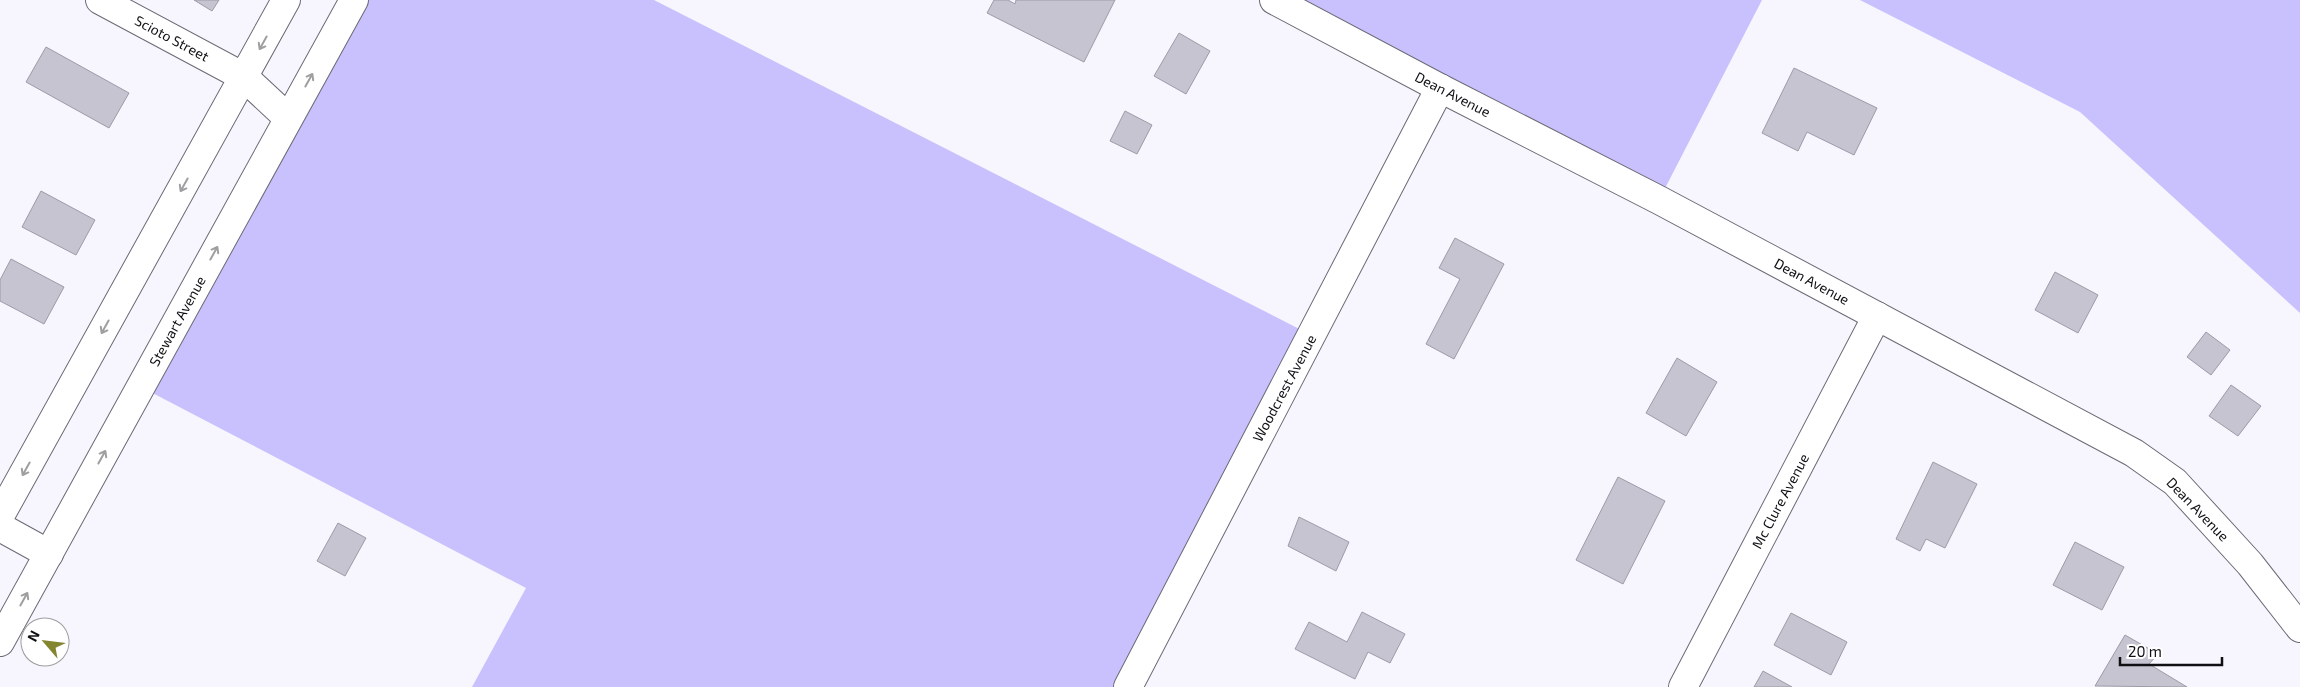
<svg xmlns="http://www.w3.org/2000/svg" width="2300" height="687" viewBox="0 0 2300 687" font-family="'Exo 2',sans-serif">
	<style>
		.green { fill: #c8c1fd }
		.building { fill: #c5c4d0; stroke: #9c9ba7 }
		.lines { fill: none; stroke-linecap: round; stroke-linejoin: round }
		.minor-casing { stroke: #6b6a75; stroke-width: 30 }
		.minor { stroke: #fff; stroke-width: 28 }
		.oneway { stroke: #9f9fa1 }
		.labels { text-anchor: middle; dominant-baseline: central; stroke-width: 5; stroke-linejoin: round; paint-order: stroke }
		.street-label { font-size: 14px; fill: #101014; stroke: #fff }
	</style>
	<rect width="100%" height="100%" fill="#f7f6fe"/>
	<g class="green">
		<polygon points="354,0 654,0 1311,335 1128,687 472,687 526,588 141,387"/>
		<polygon points="1274,0 1762,0 1659,200"/>
		<polygon points="1860,0 2300,0 2300,313 2080,112"/>
	</g>
	<g class="building">
		<polygon points="194,0 219,0 212,11"/>
		<polygon points="994,0 1008,0 1015,4 1016,0 1115,0 1084,62 987,13"/>
		<polygon points="1179,33 1210,51 1186,94 1154,76"/>
		<polygon points="46,47 129,93 109,128 26,82"/>
		<polygon points="1794,68 1877,108 1854,155 1807,132 1798,151 1762,133"/>
		<polygon points="1125,111 1152,125 1137,154 1110,141"/>
		<polygon points="41,191 95,220 76,255 22,227"/>
		<polygon points="1455,238 1504,264 1454,359 1426,344 1460,279 1439,268"/>
		<polygon points="11,259 64,287 44,324 0,301 0,280"/>
		<polygon points="2055,272 2098,295 2078,333 2035,310"/>
		<polygon points="2206,332 2230,350 2211,375 2187,357"/>
		<polygon points="1677,358 1717,382 1686,436 1646,413"/>
		<polygon points="2231,385 2261,406 2238,436 2209,416"/>
		<polygon points="1933,462 1977,484 1945,548 1926,539 1920,551 1896,539"/>
		<polygon points="1618,477 1665,501 1623,584 1576,560"/>
		<polygon points="1299,517 1349,542 1336,571 1288,546"/>
		<polygon points="338,523 366,538 345,576 317,561"/>
		<polygon points="2075,542 2124,567 2102,610 2053,585"/>
		<polygon points="1362,612 1405,634 1390,663 1368,652 1355,679 1295,649 1309,622 1347,642"/>
		<polygon points="1791,613 1847,642 1831,675 1774,645"/>
		<polygon points="2125,635 2158,654 2149,664 2187,687 2095,686"/>
		<polygon points="1763,671 1792,687 1754,687"/>
	</g>
	<g class="lines">
		<g class="minor-casing">
			<g id="minor">
				<polyline points="100,0 244,77 288,118"/>
				<polyline points="1274,0 1440,88 1659,200 2134,453 2175,482 2250,564 2300,628"/>
				<polyline points="0,516 286,0"/>
				<polyline points="0,527 49,554"/>
				<polyline points="0,642 354,0"/>
				<polyline points="1128,687 1440,88"/>
				<polyline points="1683,687 1877,316"/>
			</g>
		</g>
		<use href="#minor" class="minor"/>
	</g>
	<defs><path id="oneway-shaft" d="M-6 0H5M1.5-3L5.5 0L1.5 3" fill="none" stroke-width="1.6" stroke-linecap="round" stroke-linejoin="round" transform="scale(1.25)"/></defs>
	<g class="oneway">
		<use href="#oneway-shaft" transform="translate(263 43) rotate(119)"/>
		<use href="#oneway-shaft" transform="translate(309 80) rotate(-61)"/>
		<use href="#oneway-shaft" transform="translate(184 185) rotate(119)"/>
		<use href="#oneway-shaft" transform="translate(214 253) rotate(-61)"/>
		<use href="#oneway-shaft" transform="translate(105 327) rotate(119)"/>
		<use href="#oneway-shaft" transform="translate(102 457) rotate(-61)"/>
		<use href="#oneway-shaft" transform="translate(26 469) rotate(119)"/>
		<use href="#oneway-shaft" transform="translate(24 599) rotate(-61)"/>
	</g>
	<g class="labels">
		<g class="street-label">
			<text transform="translate(172 38) rotate(28)">Scioto Street</text>
			<text transform="translate(1453 94) rotate(27)">Dean Avenue</text>
			<text transform="translate(1812 281) rotate(28)">Dean Avenue</text>
			<text transform="translate(177 321) rotate(-61)">Stewart Avenue</text>
			<text transform="translate(1284 388) rotate(-62)">Woodcrest Avenue</text>
			<text transform="translate(1780 501) rotate(-62)">Mc Clure Avenue</text>
			<text transform="translate(2198 509) rotate(46)">Dean Avenue</text>
		</g>
	</g>
	<g transform="translate(45 642) rotate(298)"><circle r="24" fill="#ffffff" stroke="#9f9fa1"/>
	<path d="M0-4L9 19L0 12L-9 19Z" fill="#84852f"/>
	<text y="-8" font-size="14" font-weight="bold" text-anchor="middle" fill="#101014">N</text>
	</g>
	<path d="M2120 657v8h102v-8" fill="none" stroke="#101014" stroke-width="2.5"/>
	<text x="2128" y="657" font-size="15" fill="#101014" stroke="#ffffff" stroke-width="4" paint-order="stroke">20 m</text>
</svg>
